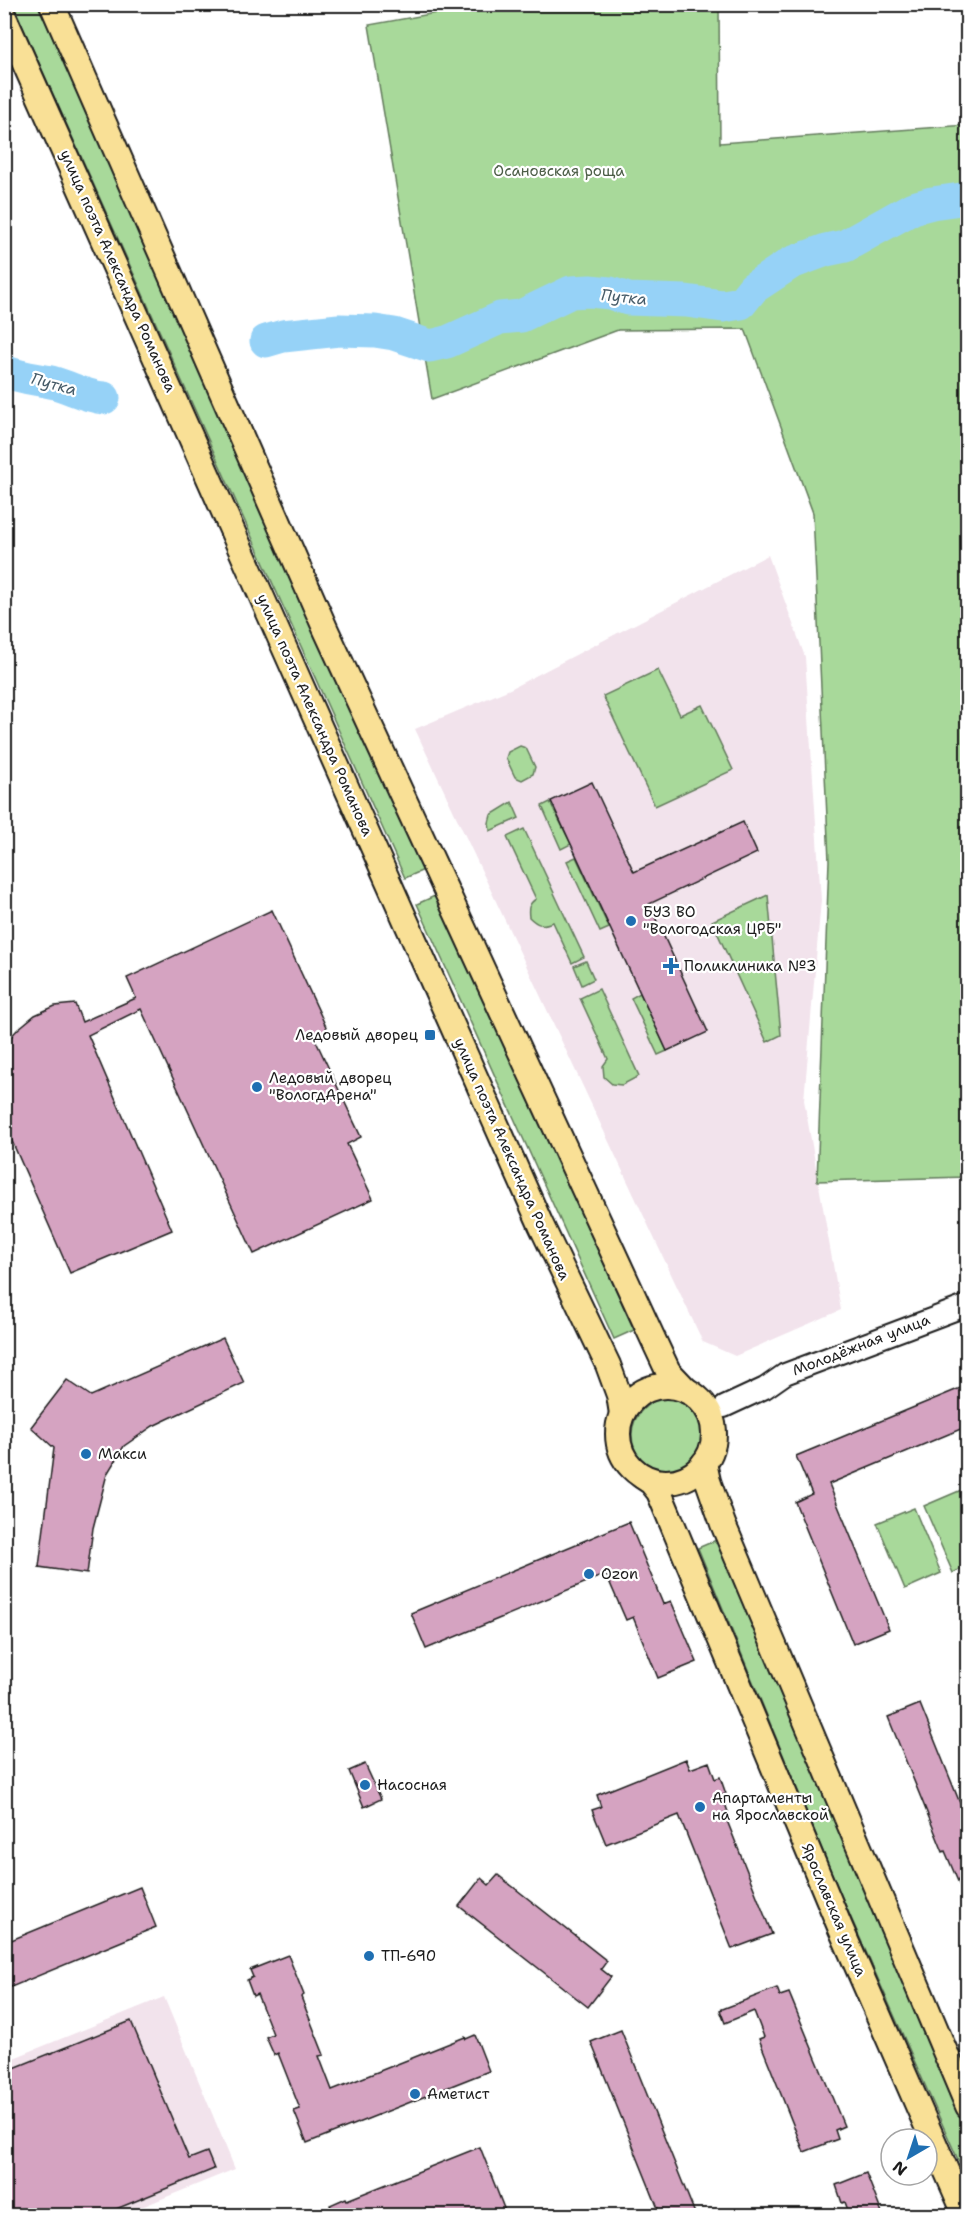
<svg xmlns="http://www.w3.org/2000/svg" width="972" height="2220" viewBox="0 0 972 2220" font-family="'Shantell Sans',sans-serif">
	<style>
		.built { fill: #f2e3ec }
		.green { fill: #a8d99a; stroke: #627a5b; stroke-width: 1.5 }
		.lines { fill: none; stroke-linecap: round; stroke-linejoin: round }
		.river { stroke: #96d2f7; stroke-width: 33 }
		.building { fill: #d5a3c1; stroke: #1c1c1c; stroke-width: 1.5 }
		.minor-casing { stroke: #1c1c1c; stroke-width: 24 }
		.major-casing { stroke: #1c1c1c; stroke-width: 28 }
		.minor { stroke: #fff; stroke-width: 20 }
		.major { stroke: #f9e096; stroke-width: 24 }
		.poi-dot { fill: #1f6fb2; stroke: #fff; stroke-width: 2 }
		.labels { text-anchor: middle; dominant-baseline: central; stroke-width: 4.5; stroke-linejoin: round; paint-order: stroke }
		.park-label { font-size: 15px; fill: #4d5e48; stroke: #fff }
		.street-label { font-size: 15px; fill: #1c1c1c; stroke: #fff }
		.poi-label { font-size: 15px; fill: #1c1c1c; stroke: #fff; text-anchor: start }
		.water-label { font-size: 16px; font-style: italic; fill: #475c69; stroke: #fff }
	</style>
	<rect width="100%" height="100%" fill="#fff"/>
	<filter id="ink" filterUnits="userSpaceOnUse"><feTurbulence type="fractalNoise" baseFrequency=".0167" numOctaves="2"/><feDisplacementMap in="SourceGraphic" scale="12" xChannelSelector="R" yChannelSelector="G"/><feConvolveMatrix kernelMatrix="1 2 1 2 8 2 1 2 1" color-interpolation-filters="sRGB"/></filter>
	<g filter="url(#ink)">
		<g class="built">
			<polygon points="768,555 805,657 821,900 804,1100 841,1310 735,1356 703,1342 415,729 510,689"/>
			<polygon points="164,1997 235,2169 122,2215 6,2215 4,2062"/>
		</g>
		<g class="green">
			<polygon points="486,4 719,5 720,143 967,125 967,1177 817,1181 829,861 813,513 745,329 618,330 432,399 369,25"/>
			<polygon points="13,5 38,5 426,869 405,878"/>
			<polygon points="658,670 680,715 702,705 733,770 655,806 603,696"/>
			<polygon points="520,746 526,748 535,767 533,774 522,780 515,777 506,758 508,752"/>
			<polygon points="512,802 519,818 490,831 489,823 491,815"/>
			<polygon points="550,802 571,844 561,849 542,806"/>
			<path d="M524,829l60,128 -12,6 -19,-41c-11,4 -15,4 -24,-5 -1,-8 -1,-13 7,-18l-29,-62z"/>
			<polygon points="576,857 609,928 600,932 567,861"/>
			<polygon points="437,895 634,1330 614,1339 417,904"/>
			<polygon points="768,895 781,1035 767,1042 712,921"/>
			<polygon points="586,961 594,979 582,985 574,966"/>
			<polygon points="599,989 639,1076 622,1085 612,1084 604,1077 603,1066 608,1059 580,998"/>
			<polygon points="640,993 667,1051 658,1055 631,998"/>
			<circle cx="668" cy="1435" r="36"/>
			<polygon points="966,1488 968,1492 967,1566 953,1573 924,1506"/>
			<polygon points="914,1508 941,1573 905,1589 877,1523"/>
			<polygon points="721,1538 967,2126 967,2180 840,1893 698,1548"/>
		</g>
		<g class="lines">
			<g class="river">
				<polyline points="266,341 283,336 339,330 375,331 394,334 430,346 447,342 500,318 521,316 571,292 590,291 610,293 628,299 686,301 723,306 741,303 753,288 791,263 826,250 845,246 913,208 932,203 968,198"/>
				<path d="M4,371c17,7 33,8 51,12 17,5 32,14 49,15"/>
			</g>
		</g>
		<g class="building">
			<polygon points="592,782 634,872 743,822 757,853 649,904 708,1032 667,1051 551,801"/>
			<polygon points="272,910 328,1031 314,1037 361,1137 347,1144 373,1199 254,1254 141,1009 88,1035 172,1230 70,1273 4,1123 4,1044 18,1029 35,1015 55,1006 75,1004 82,1022 136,998 127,978"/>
			<polygon points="223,1338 244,1383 153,1426 124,1446 107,1474 93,1528 87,1574 39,1567 54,1448 31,1427 67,1380 91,1396"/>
			<polygon points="963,1387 968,1397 968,1426 829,1484 889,1629 853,1644 795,1502 812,1494 796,1456"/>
			<polygon points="629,1522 663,1604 671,1601 697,1662 658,1678 633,1617 626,1620 606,1574 426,1649 411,1613"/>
			<polygon points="920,1704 968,1823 968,1905 945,1851 943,1852 888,1717"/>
			<polygon points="686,1759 690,1769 709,1762 715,1779 720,1777 726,1794 722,1795 728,1812 724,1813 772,1934 732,1949 679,1815 606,1844 592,1810 601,1807 597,1795"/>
			<polygon points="365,1764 381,1799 364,1807 349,1771"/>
			<polygon points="498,1875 607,1961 601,1969 611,1977 588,2007 459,1906 481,1878 489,1885"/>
			<polygon points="140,1887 156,1927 4,1990 4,1943"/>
			<polygon points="288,1955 304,1995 301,1997 324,2055 319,2056 332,2090 465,2037 466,2039 475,2035 489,2071 307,2143 294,2111 300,2109 278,2053 274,2055 266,2037 273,2034 257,1994 253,1996 247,1980 253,1977 250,1970"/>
			<polygon points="777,1988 780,1996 789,1993 844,2126 835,2130 838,2139 804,2152 759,2039 764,2037 754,2011 725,2023 720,2010"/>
			<polygon points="131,2021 189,2159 207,2152 214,2169 99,2216 4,2216 4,2072"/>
			<polygon points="621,2030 696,2216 661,2216 591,2042"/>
			<polygon points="480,2147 507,2216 311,2216 331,2207 330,2205 346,2198 347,2200"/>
			<polygon points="866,2173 883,2216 850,2216 845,2202 842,2203 836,2185"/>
		</g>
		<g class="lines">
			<g class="minor-casing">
				<polyline id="minor" points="724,1407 765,1388 785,1374 968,1305"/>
			</g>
			<g class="major-casing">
				<g id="major">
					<polyline points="52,4 325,628 654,1341 668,1371 687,1391"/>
					<polyline points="4,17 541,1225 608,1365 619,1395 622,1414"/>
					<circle cx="666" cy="1434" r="48"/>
					<polyline points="704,1463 708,1481 723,1524 968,2106"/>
					<polyline points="642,1476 651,1482 659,1492 840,1927 966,2216"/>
				</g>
			</g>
			<use href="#minor" class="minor"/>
			<use href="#major" class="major"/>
		</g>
	</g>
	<g class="poi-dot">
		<circle cx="631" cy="921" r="6"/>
		<path d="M668 957h6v6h6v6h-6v6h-6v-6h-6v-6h6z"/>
		<rect x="424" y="1029" width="12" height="12" rx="3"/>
		<circle cx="257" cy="1087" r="6"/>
		<circle cx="86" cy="1454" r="6"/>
		<circle cx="589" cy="1574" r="6"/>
		<circle cx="365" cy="1785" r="6"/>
		<circle cx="700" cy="1807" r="6"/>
		<circle cx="369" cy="1956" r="6"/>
		<circle cx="415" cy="2094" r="6"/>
	</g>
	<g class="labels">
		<g class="park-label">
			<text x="559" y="171">Осановская роща</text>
		</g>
		<g class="street-label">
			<text transform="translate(118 271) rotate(66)">улица поэта Александра Романова</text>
			<text transform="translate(315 715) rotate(66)">улица поэта Александра Романова</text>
			<text transform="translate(512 1159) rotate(66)">улица поэта Александра Романова</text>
			<text transform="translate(861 1345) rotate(-21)">Молодёжная улица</text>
			<text transform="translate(834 1910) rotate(67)">Ярославская улица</text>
		</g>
		<g class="poi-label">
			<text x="643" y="912">БУЗ ВО<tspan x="643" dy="17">"Вологодская ЦРБ"</tspan></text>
			<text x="684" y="966">Поликлиника №3</text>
			<text x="418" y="1035" text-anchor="end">Ледовый дворец</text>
			<text x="269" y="1078">Ледовый дворец<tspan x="269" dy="17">"ВологдАрена"</tspan></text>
			<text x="98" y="1454">Макси</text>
			<text x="601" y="1574">Ozon</text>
			<text x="377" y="1785">Насосная</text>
			<text x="712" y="1798">Апартаменты<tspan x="712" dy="17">на Ярославской</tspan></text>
			<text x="381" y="1956">ТП-690</text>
			<text x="427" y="2094">Аметист</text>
		</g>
		<g class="water-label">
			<text transform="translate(624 297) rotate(6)">Путка</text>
			<text transform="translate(54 384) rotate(15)">Путка</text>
		</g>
	</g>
	<rect width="972" height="2220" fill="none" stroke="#fff" stroke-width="24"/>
	<rect x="12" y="12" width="948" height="2196" fill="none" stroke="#1c1c1c" stroke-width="2" filter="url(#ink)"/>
	<g transform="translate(909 2157) rotate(219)"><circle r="28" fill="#ffffff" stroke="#a4a4a4" stroke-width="1.5"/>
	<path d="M0-4.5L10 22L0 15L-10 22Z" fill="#1f6fb2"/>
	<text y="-9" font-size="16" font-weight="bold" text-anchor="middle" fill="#1c1c1c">N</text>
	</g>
</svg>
